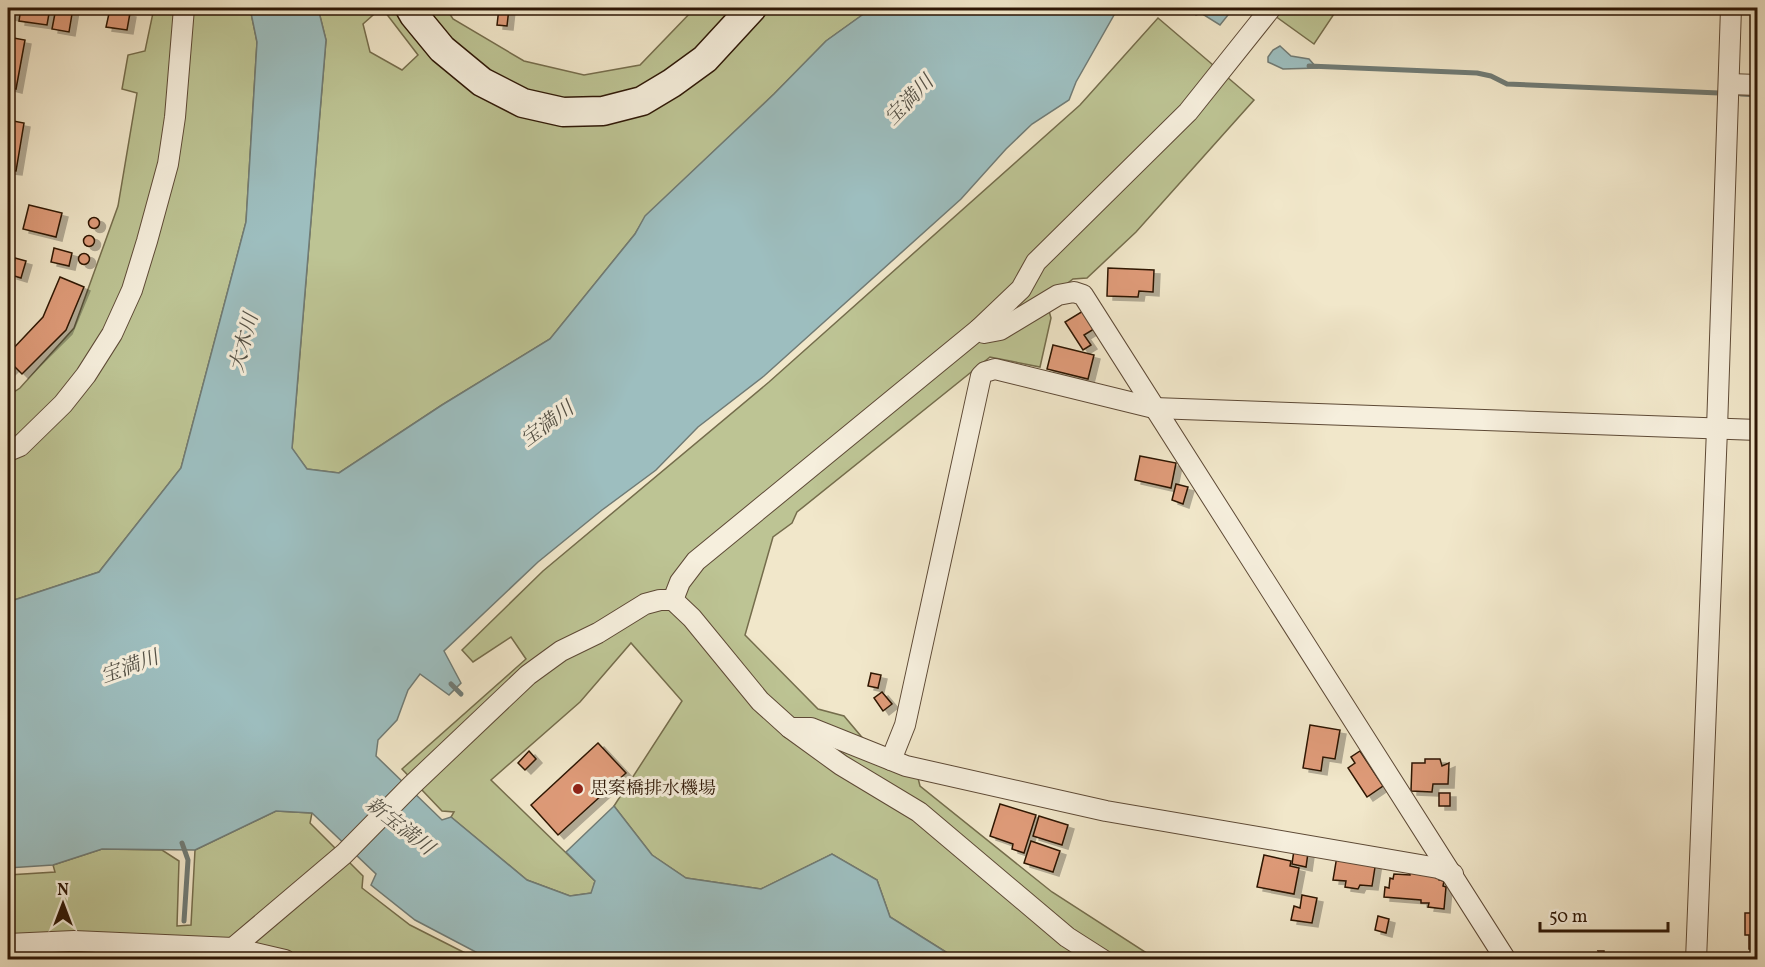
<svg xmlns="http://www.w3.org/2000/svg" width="1765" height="967" viewBox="0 0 1765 967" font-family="Vollkorn,'Noto Serif JP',serif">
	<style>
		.green { fill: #bdc494; stroke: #756d4c; stroke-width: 1.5 }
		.water { fill: #9dbebf; stroke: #707b75; stroke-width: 1.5 }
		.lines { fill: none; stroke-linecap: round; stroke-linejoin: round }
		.stream { stroke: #707b75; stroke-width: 5 }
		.building { fill: #df9b79; stroke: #2d1605; stroke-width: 1.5; filter: url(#shadow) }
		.street-casing { stroke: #5e4a36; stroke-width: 22 }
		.secondary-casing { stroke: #2d1605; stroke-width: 31 }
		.street { stroke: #f6efdd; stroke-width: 20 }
		.secondary { stroke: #f6efdd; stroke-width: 28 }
		.poi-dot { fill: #8f2418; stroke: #f6efdd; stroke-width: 2 }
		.labels { text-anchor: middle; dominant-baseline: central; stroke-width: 6; stroke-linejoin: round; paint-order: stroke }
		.poi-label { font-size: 18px; fill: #2d1605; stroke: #f6efdd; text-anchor: start }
		.water-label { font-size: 20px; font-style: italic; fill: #545146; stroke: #f6efdd }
	</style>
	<defs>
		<filter id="shadow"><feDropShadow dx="6" dy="4" stdDeviation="0" flood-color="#0004"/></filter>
	</defs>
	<rect width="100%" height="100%" fill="#f1e7ca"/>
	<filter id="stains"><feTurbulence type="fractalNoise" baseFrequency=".00333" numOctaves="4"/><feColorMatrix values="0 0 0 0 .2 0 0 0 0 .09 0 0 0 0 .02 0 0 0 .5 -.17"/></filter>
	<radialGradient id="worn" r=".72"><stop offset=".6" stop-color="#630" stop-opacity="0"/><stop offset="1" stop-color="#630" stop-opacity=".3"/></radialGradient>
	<g class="green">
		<polygon points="154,8 250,8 257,42 246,222 181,468 99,572 8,602 8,396 20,388 74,328 118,206 137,93 122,89 128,55 145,51"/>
		<polygon points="318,8 381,8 363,24 370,52 402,70 418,55 382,8 446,8 453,19 524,61 584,75 640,65 695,8 872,8 826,41 774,94 646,216 635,234 550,339 442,405 339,473 307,469 292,449 326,40"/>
		<polygon points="1264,8 1338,8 1314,44"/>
		<polygon points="1158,18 1254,100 1136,232 1087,278 1073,279 1046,300 1051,318 1040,367 990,357 797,512 792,523 773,537 745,635 818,709 844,716 882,761 917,774 920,786 1052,892 1156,959 957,959 890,917 877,880 832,854 761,889 686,878 652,855 614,806 682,701 631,643 580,702 491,780 595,881 592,893 570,896 527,880 451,817 454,812 442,811 402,769 526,659 511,637 473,662 462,650 543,571 769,382 1080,105"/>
		<polygon points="276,811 312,813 310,823 363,876 362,888 410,925 477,959 8,960 8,875 55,872 53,865 102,849 162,850 179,861 177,926 191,925 195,850"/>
	</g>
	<g class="water">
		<polygon points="250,8 318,8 326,40 292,448 307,469 339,473 442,405 550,339 635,234 645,216 774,94 826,41 872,8 1118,8 1076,82 1069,100 1032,124 1006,149 961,199 764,376 698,427 656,470 602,510 538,562 444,651 461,683 449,695 420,674 408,690 397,720 378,740 376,756 442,820 451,817 527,880 570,896 591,893 595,881 566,852 614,806 652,855 686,878 761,889 832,854 877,880 890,917 957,959 489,959 415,920 371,885 376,874 312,813 276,811 195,850 102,849 53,865 8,868 8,602 99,572 181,468 246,222 257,42"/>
		<polygon points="1185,8 1216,8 1228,15 1220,25 1201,13 1196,15"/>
		<polygon points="1280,46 1291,56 1309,59 1317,68 1283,69 1268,62 1268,57 1273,50"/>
	</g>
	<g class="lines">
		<g class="stream">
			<polyline points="1309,66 1477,73 1491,76 1507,84 1719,93"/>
			<polyline points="1741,94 1758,95"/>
			<polyline points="451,684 461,694"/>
			<polyline points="182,843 188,860 184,921"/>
		</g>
	</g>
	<g class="building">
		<polygon points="8,8 16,8 14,17 8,16"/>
		<polygon points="21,8 50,8 47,25 19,21"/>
		<polygon points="56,8 73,8 69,32 52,29"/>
		<polygon points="499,8 509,8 507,26 497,25"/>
		<polygon points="110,9 130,13 127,30 106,27"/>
		<polygon points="8,37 25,40 16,89 8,87"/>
		<polygon points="8,120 24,123 16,171 8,170"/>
		<polygon points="29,205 62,213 56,237 23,229"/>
		<circle cx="94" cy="223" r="5.5"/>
		<circle cx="89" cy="241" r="5.5"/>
		<polygon points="54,248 72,253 69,266 51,262"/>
		<circle cx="84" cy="259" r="5.5"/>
		<polygon points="15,258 26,261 21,278 11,275"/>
		<polygon points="1108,268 1154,270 1153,292 1139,291 1138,297 1107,296"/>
		<polygon points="60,277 84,287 66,330 22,374 14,366 8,372 8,365 12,361 8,357 8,354 43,317"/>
		<polygon points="1083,311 1094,329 1084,335 1091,345 1083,350 1065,322"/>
		<polygon points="1053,345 1094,355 1088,379 1047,369"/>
		<polygon points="1140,456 1176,463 1171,488 1135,480"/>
		<polygon points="1176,484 1188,487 1183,504 1172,500"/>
		<polygon points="871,673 881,675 878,688 868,686"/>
		<polygon points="882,692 892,704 883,711 874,698"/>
		<polygon points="1310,725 1340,730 1335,759 1323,757 1321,771 1303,768"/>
		<polygon points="598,743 626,773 558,835 531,805"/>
		<polygon points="529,751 536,759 525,770 518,763"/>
		<polygon points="1360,751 1383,786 1367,797 1348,768 1355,763 1351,757"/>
		<polygon points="1425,759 1440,759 1442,766 1449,763 1448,784 1433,784 1432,792 1411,791 1412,763 1425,763"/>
		<rect x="1439" y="793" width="11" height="13"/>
		<polygon points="1000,804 1036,815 1024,853 1012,849 1013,844 990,836"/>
		<polygon points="1039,816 1068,825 1062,845 1033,836"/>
		<polygon points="1031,841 1060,851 1053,872 1024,863"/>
		<polygon points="1294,850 1308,853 1306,867 1292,864"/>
		<polygon points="1264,855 1291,861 1290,866 1299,868 1294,894 1257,887"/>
		<polygon points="1337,856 1376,861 1372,886 1360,885 1358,889 1345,887 1346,881 1333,880"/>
		<polygon points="1410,872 1439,875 1439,880 1444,881 1443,886 1446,887 1444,909 1428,907 1429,903 1421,903 1421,900 1384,897 1385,887 1389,888 1390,878 1393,879 1394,874 1410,875"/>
		<polygon points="1302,895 1317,898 1312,923 1291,920 1294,906 1300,908"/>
		<polygon points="1745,913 1751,913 1751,918 1758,918 1758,949 1749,949 1749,935 1745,935"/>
		<polygon points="1378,916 1389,919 1386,933 1375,930"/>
		<polygon points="1598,951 1604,951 1604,955 1608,955 1608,960 1589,960 1589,953 1599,953"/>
		<polygon points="1533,953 1584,955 1583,960 1532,960"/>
	</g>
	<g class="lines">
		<g class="street-casing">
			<g id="street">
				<polyline points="1729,84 1758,85"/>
				<polyline points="979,329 984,333 1000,330 1058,295 1074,292 1083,295 1506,960"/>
				<polyline points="8,451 20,446 63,404 86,375 112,334 132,290 147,241 168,164 175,117 184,8"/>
				<polyline points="673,600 680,582 696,561 979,329 1021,289 1036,262 1188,112 1271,8"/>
				<polyline points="790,728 811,728 906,766 1106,811 1438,868 1453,874"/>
				<polyline points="891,760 905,725 981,376 985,372 995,369 1154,408 1758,430"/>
				<polyline points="8,944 74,941 233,948 285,960"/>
				<polyline points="254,960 233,948 344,854 412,785 528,675 561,651 598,633 645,604 660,600 673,600 692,618 760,701 790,728 841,765 919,812 1067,937 1103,960"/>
				<polyline points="1696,960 1717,429 1731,8"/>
			</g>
		</g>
		<g class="secondary-casing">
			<polyline id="secondary" points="410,8 414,15 442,49 482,82 523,103 563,112 603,111 642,101 672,83 705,59 752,8"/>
		</g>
		<use href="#street" class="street"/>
		<use href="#secondary" class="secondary"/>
	</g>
	<circle class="poi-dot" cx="578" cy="789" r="6"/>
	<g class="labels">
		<g class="poi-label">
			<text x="590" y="789">思案橋排水機場</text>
		</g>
		<g class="water-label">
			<text transform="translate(910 101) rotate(-46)">宝満川</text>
			<text transform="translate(245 343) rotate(-75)">大木川</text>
			<text transform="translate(548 425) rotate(-37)">宝満川</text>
			<text transform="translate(130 668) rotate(-20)">宝満川</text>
			<text transform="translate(399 827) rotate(38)">新宝満川</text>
		</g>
	</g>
	<rect width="1765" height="967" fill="none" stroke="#f1e7ca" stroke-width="30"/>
	<rect x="9" y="9" width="1747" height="949" fill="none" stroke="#2d1605" stroke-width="3"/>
	<rect x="15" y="15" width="1735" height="937" fill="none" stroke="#2d1605" stroke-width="1.5"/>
	<g transform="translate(63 904)" stroke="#f6efdd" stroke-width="4.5" paint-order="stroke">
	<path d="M0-4.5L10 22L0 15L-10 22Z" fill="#2d1605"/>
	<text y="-9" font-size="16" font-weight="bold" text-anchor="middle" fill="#2d1605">N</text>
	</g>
	<path d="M1540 922v9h128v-9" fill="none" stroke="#2d1605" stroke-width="3"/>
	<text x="1549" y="922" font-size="18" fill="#2d1605" stroke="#f6efdd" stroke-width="4.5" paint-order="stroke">50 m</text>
	<rect width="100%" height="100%" filter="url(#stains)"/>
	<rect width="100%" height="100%" fill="url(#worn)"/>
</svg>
